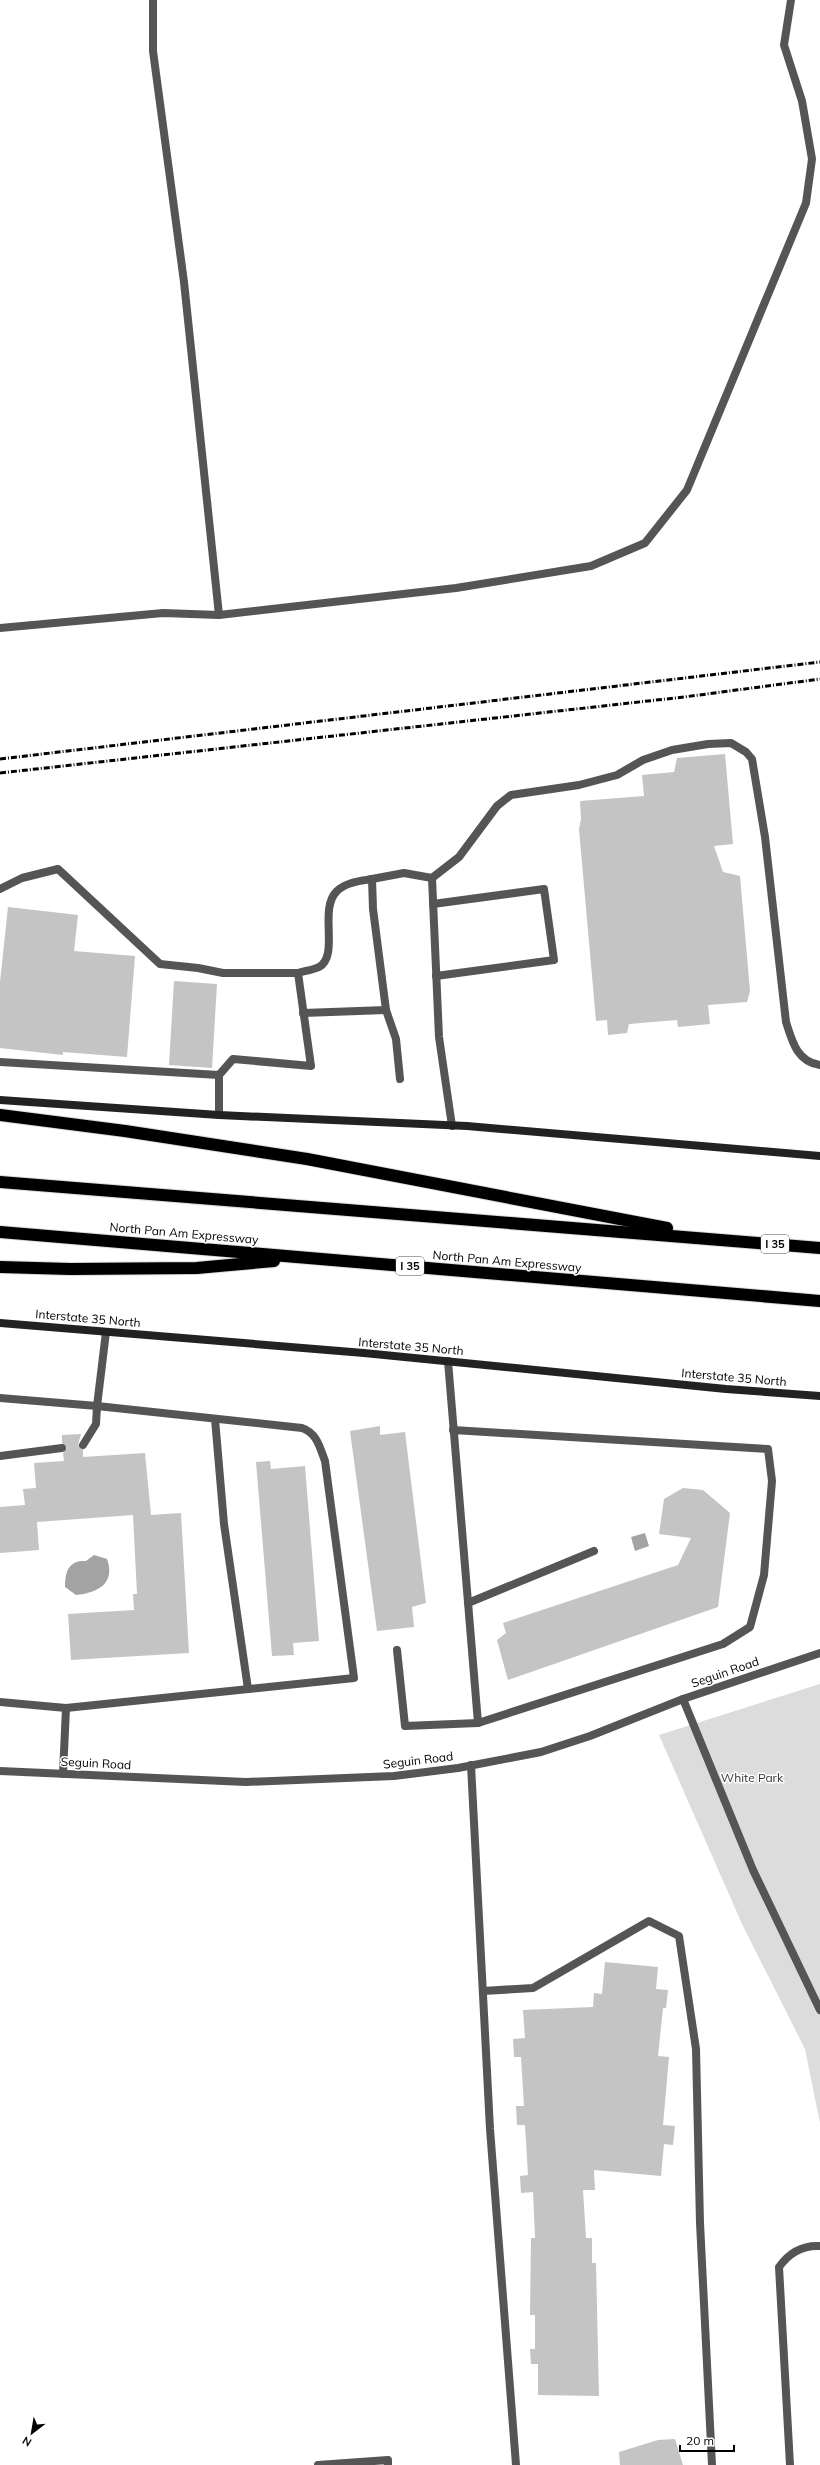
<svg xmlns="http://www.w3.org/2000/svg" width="820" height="2465" viewBox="0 0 820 2465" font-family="Mulish,sans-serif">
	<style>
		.green { fill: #dcdcdc }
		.water { fill: #a3a3a3 }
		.building { fill: #c4c4c4 }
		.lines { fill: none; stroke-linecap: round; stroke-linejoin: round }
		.motorway-casing { stroke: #dbdbdb; stroke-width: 14 }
		.service { stroke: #555; stroke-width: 8 }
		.minor { stroke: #555; stroke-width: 8 }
		.secondary { stroke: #222; stroke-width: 8 }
		.motorway { stroke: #000; stroke-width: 12 }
		.rail { stroke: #000; stroke-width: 3; stroke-dasharray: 6 2 1 2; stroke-linecap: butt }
		.labels { text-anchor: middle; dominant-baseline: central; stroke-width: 3; stroke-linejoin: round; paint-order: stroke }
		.shield { fill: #fff; stroke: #4c4c4c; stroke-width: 1 }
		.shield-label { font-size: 11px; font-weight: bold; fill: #000 }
		.street-label { font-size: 12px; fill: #000; stroke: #fff }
		.park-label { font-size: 12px; fill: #333; stroke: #fff }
	</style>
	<rect width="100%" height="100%" fill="#fff"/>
	<polygon class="green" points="820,1684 820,2123 805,2049 742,1924 659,1735"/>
	<g class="water">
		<polygon points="645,1533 649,1546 635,1551 631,1537"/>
		<path d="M94,1555l13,4c9,25 -10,34 -31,36l-11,-8c0,-16 4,-27 21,-26z"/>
	</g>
	<g class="building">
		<polygon points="725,754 733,844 714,846 723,872 740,876 750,991 747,1002 708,1005 710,1024 678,1027 677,1020 629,1024 627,1033 608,1035 607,1020 596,1021 579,829 581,819 580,801 644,796 642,775 674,772 677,758"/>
		<polygon points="8,907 78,915 74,951 135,956 127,1057 63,1052 63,1055 0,1048 0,982"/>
		<polygon points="174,981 217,984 212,1068 169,1065"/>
		<polygon points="380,1426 380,1435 405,1432 426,1603 412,1607 414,1627 377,1631 350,1431"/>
		<polygon points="81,1434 78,1445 83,1450 83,1457 145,1453 151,1515 181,1513 189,1653 71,1660 68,1614 134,1610 133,1594 137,1594 133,1515 37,1522 39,1550 0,1553 0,1507 25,1505 23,1489 36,1488 34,1463 64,1461 63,1453 67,1448 62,1443 62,1435"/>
		<polygon points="270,1461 271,1469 305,1466 319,1641 293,1643 294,1655 272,1656 256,1462"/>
		<polygon points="683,1488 703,1490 730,1513 718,1607 508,1680 497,1640 506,1633 503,1623 678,1565 691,1538 659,1534 664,1499"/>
		<polygon points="605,1962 658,1967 656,1989 668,1990 666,2008 663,2008 658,2056 669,2057 663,2125 675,2126 673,2145 664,2144 661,2176 594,2170 595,2190 583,2190 586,2238 592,2238 592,2263 596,2263 599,2396 538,2395 538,2364 531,2364 530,2349 535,2349 535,2315 530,2315 531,2238 535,2238 533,2192 521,2193 520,2176 528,2175 525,2125 517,2125 516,2106 524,2106 521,2057 514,2057 513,2039 525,2038 523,2010 593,2007 594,1993 602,1994"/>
		<polygon points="675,2439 683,2465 620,2465 619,2452 658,2440"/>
	</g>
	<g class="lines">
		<g class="motorway-casing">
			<g id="motorway">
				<polyline points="0,1115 125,1131 307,1159 667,1228"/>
				<polyline points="0,1182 820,1248"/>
				<polyline points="0,1232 820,1301"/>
				<polyline points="0,1267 70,1269 197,1268 274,1261"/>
			</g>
		</g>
		<g class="service">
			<polyline points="153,0 153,51 184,282 219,615"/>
			<polyline points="0,628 163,613 219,615 456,588 591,566 645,543 687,490 806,203 812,159 802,101 784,45 791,0"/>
			<polyline points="0,889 22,878 58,869 160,964 198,968 223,973 298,973 311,1066 233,1059 219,1075 0,1062"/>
			<polyline points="433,904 544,889 554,960 436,976"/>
			<path d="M298,973c6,-2 15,-3 21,-6 21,-12 -1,-58 18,-76 9,-9 24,-10 35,-12"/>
			<polyline points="386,1010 396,1039 400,1079"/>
			<polyline points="303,1013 386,1010 373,909 372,879 404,873 432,878"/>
			<polyline points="219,1115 219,1075"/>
			<path d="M452,1126l-13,-89 -7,-159 27,-21 38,-51 14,-11 68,-10 38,-10 26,-15 29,-10 36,-6 23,-1 15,9 6,7 13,78 21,185c6,19 11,40 34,43"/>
			<polyline points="448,1361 478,1723"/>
			<polyline points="0,1398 97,1406 96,1424 83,1445"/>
			<polyline points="215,1419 224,1524 248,1689"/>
			<polyline points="0,1456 62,1448"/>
			<polyline points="468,1603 594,1551"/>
			<polyline points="397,1650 405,1726 478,1723 723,1644 750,1627 764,1575 772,1481 768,1449 453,1430"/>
			<polyline points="683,1699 753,1870 820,2010"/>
			<polyline points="0,1702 66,1708 63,1774"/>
			<path d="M66,1708l288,-30 -29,-217c-5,-13 -8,-28 -23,-33l-205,-22 9,-74"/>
			<polyline points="471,1765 490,2129 516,2465"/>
			<polyline points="483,1991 533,1988 649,1921 679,1936 696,2049 700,2223 712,2465"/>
			<polyline points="318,2465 388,2460 388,2465"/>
			<path d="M790,2465l-11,-198c10,-14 24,-22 41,-21"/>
		</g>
		<polyline class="minor" points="0,1771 246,1782 394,1776 458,1768 541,1752 590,1736 683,1699 820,1653"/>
		<g class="secondary">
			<polyline points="0,1100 219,1115 467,1126 820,1156"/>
			<polyline points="0,1323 364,1353 726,1389 820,1396"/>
		</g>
		<use href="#motorway" class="motorway"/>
		<g class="rail">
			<polyline points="0,759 820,662"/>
			<polyline points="0,773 684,697 820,679"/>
		</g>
	</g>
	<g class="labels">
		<g class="shield">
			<rect x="761" y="1235" width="28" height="18" rx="3"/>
			<rect x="396" y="1257" width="28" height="18" rx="3"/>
		</g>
		<g class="shield-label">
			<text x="775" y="1244">I 35</text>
			<text x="410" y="1266">I 35</text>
		</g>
		<g class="street-label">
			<text transform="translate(184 1233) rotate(5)">North Pan Am Expressway</text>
			<text transform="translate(507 1261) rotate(5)">North Pan Am Expressway</text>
			<text transform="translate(88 1318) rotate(5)">Interstate 35 North</text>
			<text transform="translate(411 1346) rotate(5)">Interstate 35 North</text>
			<text transform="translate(734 1377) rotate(5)">Interstate 35 North</text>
			<text transform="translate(725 1672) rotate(-19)">Seguin Road</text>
			<text transform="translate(418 1760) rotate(-7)">Seguin Road</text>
			<text transform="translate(96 1763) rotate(3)">Seguin Road</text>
		</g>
		<g class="park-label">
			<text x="752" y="1777">White Park</text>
		</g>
	</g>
	<g transform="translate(32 2433) rotate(211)" stroke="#ffffff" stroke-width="3" paint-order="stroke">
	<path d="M0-3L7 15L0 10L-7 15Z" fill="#000000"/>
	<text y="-6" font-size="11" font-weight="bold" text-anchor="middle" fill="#000000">N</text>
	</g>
	<path d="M680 2445v6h54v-6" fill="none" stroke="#000000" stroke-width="2"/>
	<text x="686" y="2445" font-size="12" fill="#000000" stroke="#ffffff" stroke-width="3" paint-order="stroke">20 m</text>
</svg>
